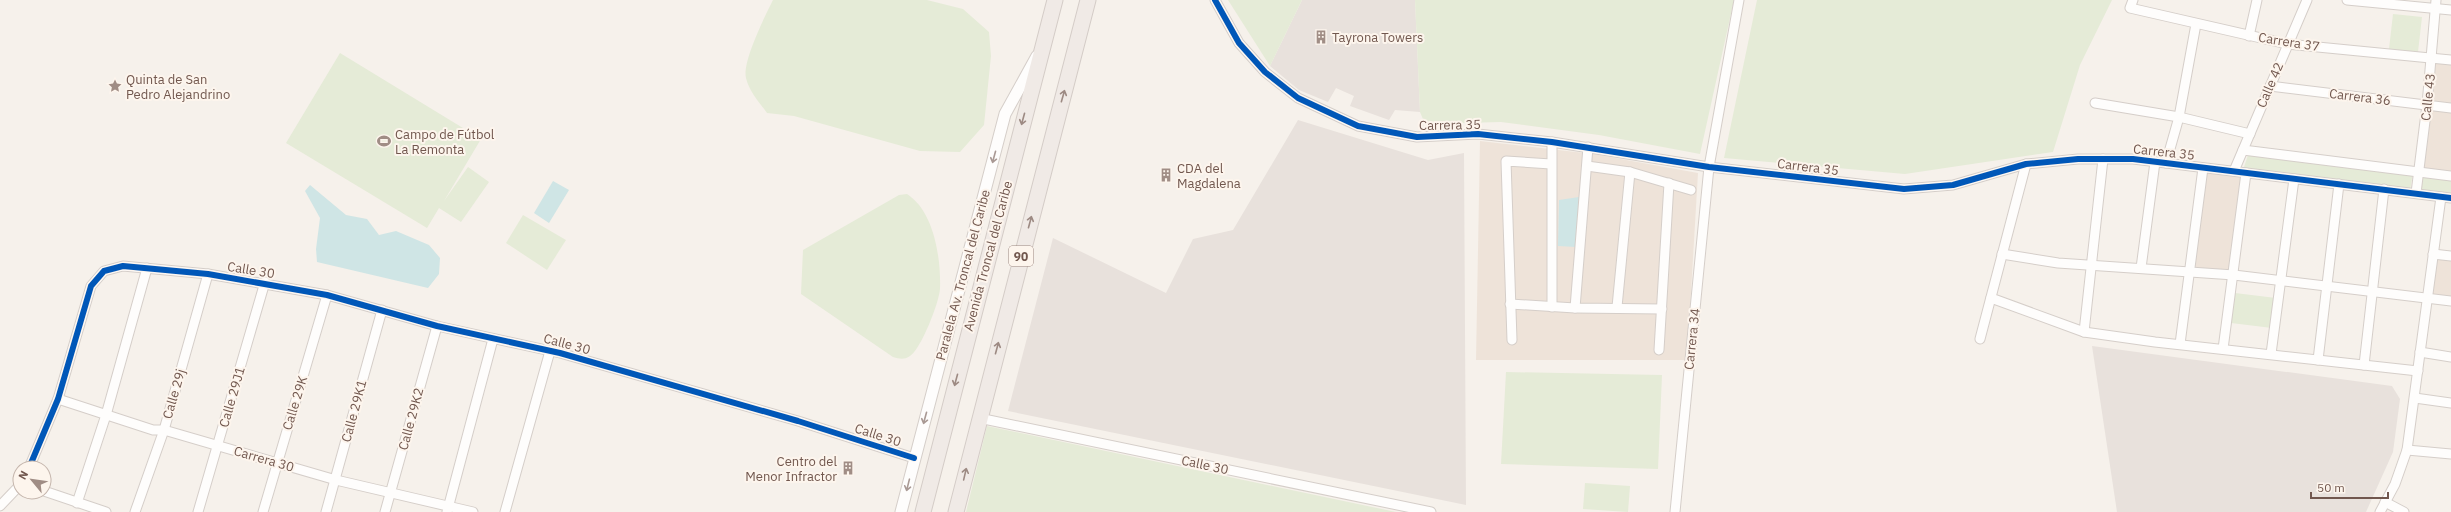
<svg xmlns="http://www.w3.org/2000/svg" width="2451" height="512" viewBox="0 0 2451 512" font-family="'IBM Plex Sans',sans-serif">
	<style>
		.residential { fill: #eee3d9 }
		.industrial { fill: #e8e1dc }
		.green { fill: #e5ebd7 }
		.water { fill: #cfe5e5 }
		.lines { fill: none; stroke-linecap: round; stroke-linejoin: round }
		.minor-casing { stroke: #d5cec9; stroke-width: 11 }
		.tertiary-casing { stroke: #d5cec9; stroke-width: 13 }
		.trunk-casing { stroke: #d4ccc7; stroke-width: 17 }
		.minor { stroke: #fefdfc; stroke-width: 9 }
		.tertiary { stroke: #fefdfc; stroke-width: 11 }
		.trunk { stroke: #f0eae6; stroke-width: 15 }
		.cycleway-casing { stroke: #fdf5ed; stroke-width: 8 }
		.cycleway { stroke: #0057b8; stroke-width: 6 }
		.oneway { stroke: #9d8a83 }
		.oneway2 { stroke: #a99994 }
		.labels { text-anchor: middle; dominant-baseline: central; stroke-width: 4; stroke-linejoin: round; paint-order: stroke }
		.shield { fill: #fdf5ed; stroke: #9b867e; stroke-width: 1 }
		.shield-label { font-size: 12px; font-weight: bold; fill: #71574e }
		.poi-label { font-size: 13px; fill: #71574e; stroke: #fdf5ed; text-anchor: start }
		.street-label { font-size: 13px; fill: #71574e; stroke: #fdf5ed }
	</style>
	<rect width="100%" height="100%" fill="#f6f1eb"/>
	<g class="residential">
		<polygon points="2436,60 2451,62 2451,104 2431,102"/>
		<polygon points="2427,105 2451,108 2451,175 2419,170"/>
		<polygon points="1480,141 1593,154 1698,173 1687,360 1476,360"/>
		<polygon points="2203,168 2246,173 2234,275 2189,272"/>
		<polygon points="2433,254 2451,256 2451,301 2426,298"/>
	</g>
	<g class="industrial">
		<polygon points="1302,0 1415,0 1420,112 1395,110 1389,120 1350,106 1354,96 1336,88 1328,102 1299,90 1270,66"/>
		<polygon points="1298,120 1428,160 1464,153 1466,505 1008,411 1053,238 1166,293 1193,239 1233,230"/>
		<polygon points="2092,346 2392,386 2400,399 2393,452 2366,512 2117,512"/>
	</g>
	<g class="green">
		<path d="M773,0h154l36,9 26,23 2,24 -7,69 -24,27 -40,-1 -126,-35 -27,-3c-8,-11 -18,-22 -21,-35 -4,-16 19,-62 27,-78z"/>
		<polygon points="1228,0 1302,0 1270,66"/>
		<polygon points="1415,0 1734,0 1700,154 1599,135 1501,122 1425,124 1420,112"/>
		<polygon points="1757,0 2112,0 2080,65 2053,152 1905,174 1724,158"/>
		<polygon points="2393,14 2422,17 2418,52 2389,49"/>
		<polygon points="340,53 481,139 444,201 468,167 489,182 461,222 439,208 427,228 286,143"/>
		<polygon points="2249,152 2413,172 2410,191 2243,170"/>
		<polygon points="2422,173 2451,178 2451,193 2420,190"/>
		<path d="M907,194c28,18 34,66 33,95 -1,14 -19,60 -30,67 -6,4 -10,3 -17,1l-92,-63 2,-44 96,-55z"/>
		<polygon points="523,215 566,240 547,270 506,243"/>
		<polygon points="2235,293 2276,298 2272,328 2231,323"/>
		<polygon points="1506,372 1662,375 1658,469 1501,464"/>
		<polygon points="987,426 1396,512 966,512"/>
		<polygon points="1585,483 1630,486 1628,512 1583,509"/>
	</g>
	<g class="water">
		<polygon points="553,181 569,190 549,223 534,213"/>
		<polygon points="310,185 346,215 367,219 379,235 396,231 429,245 440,258 439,274 428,288 317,262 316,249 320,218 305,191"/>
		<polygon points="1579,197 1576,247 1558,246 1559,200"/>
	</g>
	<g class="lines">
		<g class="minor-casing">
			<g id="minor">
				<polyline points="1215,0 1239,43 1265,72 1298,98 1358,126 1417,137 1478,134 1552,142 1709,167 1904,189 1953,185 2026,164 2078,159 2133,159 2451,198"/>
				<polyline points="2133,0 2130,8 2287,44 2451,60"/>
				<polyline points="2347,0 2451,10"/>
				<polyline points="2249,36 2257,0"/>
				<polyline points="2270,86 2451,108"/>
				<polyline points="2095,103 2179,117 2250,134"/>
				<polyline points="1552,142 1552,307"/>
				<polyline points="2243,150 2451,176"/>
				<polyline points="2166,163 2179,117 2196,24"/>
				<polyline points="1587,166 1630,172 1691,190"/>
				<polyline points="2234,171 2307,0"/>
				<polyline points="2416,193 2427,105 2436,0"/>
				<polyline points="2002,254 2058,263 2234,275 2451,301"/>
				<polyline points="2433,254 2451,256"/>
				<polyline points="2141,268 2155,162"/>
				<polyline points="1991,298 2084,332 2155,342 2418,371"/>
				<polyline points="1510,304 1575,308 1662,309"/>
				<polyline points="1617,307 1630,172"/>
				<polyline points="1575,308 1588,147"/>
				<polyline points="2084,332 2103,159"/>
				<polyline points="1980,339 2026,164"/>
				<polyline points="1512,340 1506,161 1551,164"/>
				<polyline points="2180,344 2203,168"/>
				<polyline points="2223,349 2246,173"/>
				<polyline points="1659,350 1669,183"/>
				<polyline points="2420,352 2451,357"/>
				<polyline points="2271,354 2294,179"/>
				<polyline points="2318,360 2339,184"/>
				<polyline points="2364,365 2384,189"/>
				<polyline points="2415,398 2451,403"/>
				<polyline points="58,399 153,430 164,430 336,480 473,512"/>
				<polyline points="979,418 1431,512"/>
				<polyline points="2407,450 2451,454"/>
				<polyline points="29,468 58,399 91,286 104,271 123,266 208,274 327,295 437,326 560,353 798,421 914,458"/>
				<polyline points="44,491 106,512"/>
				<polyline points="2385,502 2404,512"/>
				<polyline points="77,503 106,415 147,268"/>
				<polyline points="0,506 20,485"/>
				<polyline points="135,512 164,430 208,274"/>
				<polyline points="198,512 265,282"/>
				<polyline points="263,512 327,295"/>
				<polyline points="326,512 382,310"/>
				<polyline points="385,512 437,326"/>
				<polyline points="447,512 493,339"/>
				<polyline points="505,512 550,351"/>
				<polyline points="1675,512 1709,167 1739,0"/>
				<polyline points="2380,512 2395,484 2407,450 2441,197"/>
			</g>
		</g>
		<g class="tertiary-casing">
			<polyline id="tertiary" points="901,512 1005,114 1037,56"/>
		</g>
		<g class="trunk-casing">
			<g id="trunk">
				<polyline points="923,512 1055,0"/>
				<polyline points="956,512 1088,0"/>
			</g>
		</g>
		<use href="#minor" class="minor"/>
		<use href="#tertiary" class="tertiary"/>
		<use href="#trunk" class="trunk"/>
		<g class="cycleway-casing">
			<g id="cycleway">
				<polyline points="1215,0 1239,43 1265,72 1298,98 1358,126 1417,137 1478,134 1552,142 1709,167 1904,189 1953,185 2026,164 2078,159 2133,159 2451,198"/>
				<polyline points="29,468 58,399 91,286 104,271 123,266 208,274 327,295 437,326 560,353 798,421 914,458"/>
			</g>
		</g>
		<use href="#cycleway" class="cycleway"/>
	</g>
	<defs><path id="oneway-shaft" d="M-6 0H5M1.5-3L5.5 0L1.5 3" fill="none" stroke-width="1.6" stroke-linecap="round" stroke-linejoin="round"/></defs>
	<g class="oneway">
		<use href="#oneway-shaft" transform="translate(1063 96) rotate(-74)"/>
		<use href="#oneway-shaft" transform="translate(1023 119) rotate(105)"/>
		<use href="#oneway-shaft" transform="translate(1030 222) rotate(-75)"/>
		<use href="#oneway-shaft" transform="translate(997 348) rotate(-75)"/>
		<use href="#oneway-shaft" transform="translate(956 380) rotate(105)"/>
		<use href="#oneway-shaft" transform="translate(965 474) rotate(-77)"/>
	</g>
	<g class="oneway2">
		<use href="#oneway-shaft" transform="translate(994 157) rotate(105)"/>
		<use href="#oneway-shaft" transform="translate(925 418) rotate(105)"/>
		<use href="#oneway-shaft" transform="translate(908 485) rotate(104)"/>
	</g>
	<defs>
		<g id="building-bare" transform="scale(1.08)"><path d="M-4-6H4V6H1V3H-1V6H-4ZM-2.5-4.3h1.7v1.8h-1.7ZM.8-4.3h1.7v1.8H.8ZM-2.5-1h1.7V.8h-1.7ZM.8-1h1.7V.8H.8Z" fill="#a08d85" stroke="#fdf5ed" stroke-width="2.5" paint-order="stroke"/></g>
		<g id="sight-bare" transform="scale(1.08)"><path d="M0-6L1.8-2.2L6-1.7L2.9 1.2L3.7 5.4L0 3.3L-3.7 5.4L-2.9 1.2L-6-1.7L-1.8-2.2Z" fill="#a08d85" stroke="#fdf5ed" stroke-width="2.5" paint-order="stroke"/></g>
		<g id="stadium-bare" transform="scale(1.08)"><path d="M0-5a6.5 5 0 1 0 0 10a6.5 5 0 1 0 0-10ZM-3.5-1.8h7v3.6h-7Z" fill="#a08d85" stroke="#fdf5ed" stroke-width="2.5" paint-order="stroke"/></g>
	</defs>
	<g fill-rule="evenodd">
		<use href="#building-bare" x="1321" y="37"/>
		<use href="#sight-bare" x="115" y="86"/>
		<use href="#stadium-bare" x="384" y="141"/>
		<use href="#building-bare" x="1166" y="175"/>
		<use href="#building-bare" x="848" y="468"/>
	</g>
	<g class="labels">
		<rect class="shield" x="1009" y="246" width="24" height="20" rx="3"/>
		<g class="shield-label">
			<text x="1021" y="256">90</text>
		</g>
		<g class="poi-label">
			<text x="1332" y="37">Tayrona Towers</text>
			<text x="126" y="79">Quinta de San<tspan x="126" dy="15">Pedro Alejandrino</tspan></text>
			<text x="395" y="134">Campo de Fútbol<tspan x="395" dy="15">La Remonta</tspan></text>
			<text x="1177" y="168">CDA del<tspan x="1177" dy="15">Magdalena</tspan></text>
			<text x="837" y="461" text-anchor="end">Centro del<tspan x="837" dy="15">Menor Infractor</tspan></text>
		</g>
		<g class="street-label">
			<text transform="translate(2289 42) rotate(9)">Carrera 37</text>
			<text transform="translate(2270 85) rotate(-67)">Calle 42</text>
			<text transform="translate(2360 97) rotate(7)">Carrera 36</text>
			<text transform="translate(2428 97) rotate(-84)">Calle 43</text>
			<text transform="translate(1450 125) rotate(-1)">Carrera 35</text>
			<text transform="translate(2164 152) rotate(6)">Carrera 35</text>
			<text transform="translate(1808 167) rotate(7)">Carrera 35</text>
			<text transform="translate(988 256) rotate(-75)">Avenida Troncal del Caribe</text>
			<text transform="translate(251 270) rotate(9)">Calle 30</text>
			<text transform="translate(963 275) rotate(-75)">Paralela Av. Troncal del Caribe</text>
			<text transform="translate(1692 339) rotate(-84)">Carrera 34</text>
			<text transform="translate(567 344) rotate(15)">Calle 30</text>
			<text transform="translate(174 394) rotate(-74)">Calle 29j</text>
			<text transform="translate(232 397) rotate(-74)">Calle 29J1</text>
			<text transform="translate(295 403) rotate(-73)">Calle 29K</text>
			<text transform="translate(354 411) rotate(-75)">Calle 29K1</text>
			<text transform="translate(411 419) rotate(-75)">Calle 29K2</text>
			<text transform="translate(878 435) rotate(18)">Calle 30</text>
			<text transform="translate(264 459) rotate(16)">Carrera 30</text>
			<text transform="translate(1205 465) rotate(12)">Calle 30</text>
		</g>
	</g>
	<g transform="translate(32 480) rotate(299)"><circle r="19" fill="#fdf5ed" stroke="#c5b6ad"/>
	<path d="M0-3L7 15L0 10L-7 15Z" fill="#a08d85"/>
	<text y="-6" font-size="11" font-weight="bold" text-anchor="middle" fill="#71574e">N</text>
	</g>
	<path d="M2311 492v6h77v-6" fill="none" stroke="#71574e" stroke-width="2"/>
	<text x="2317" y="492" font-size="12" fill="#71574e" stroke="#fdf5ed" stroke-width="3" paint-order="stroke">50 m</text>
</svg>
